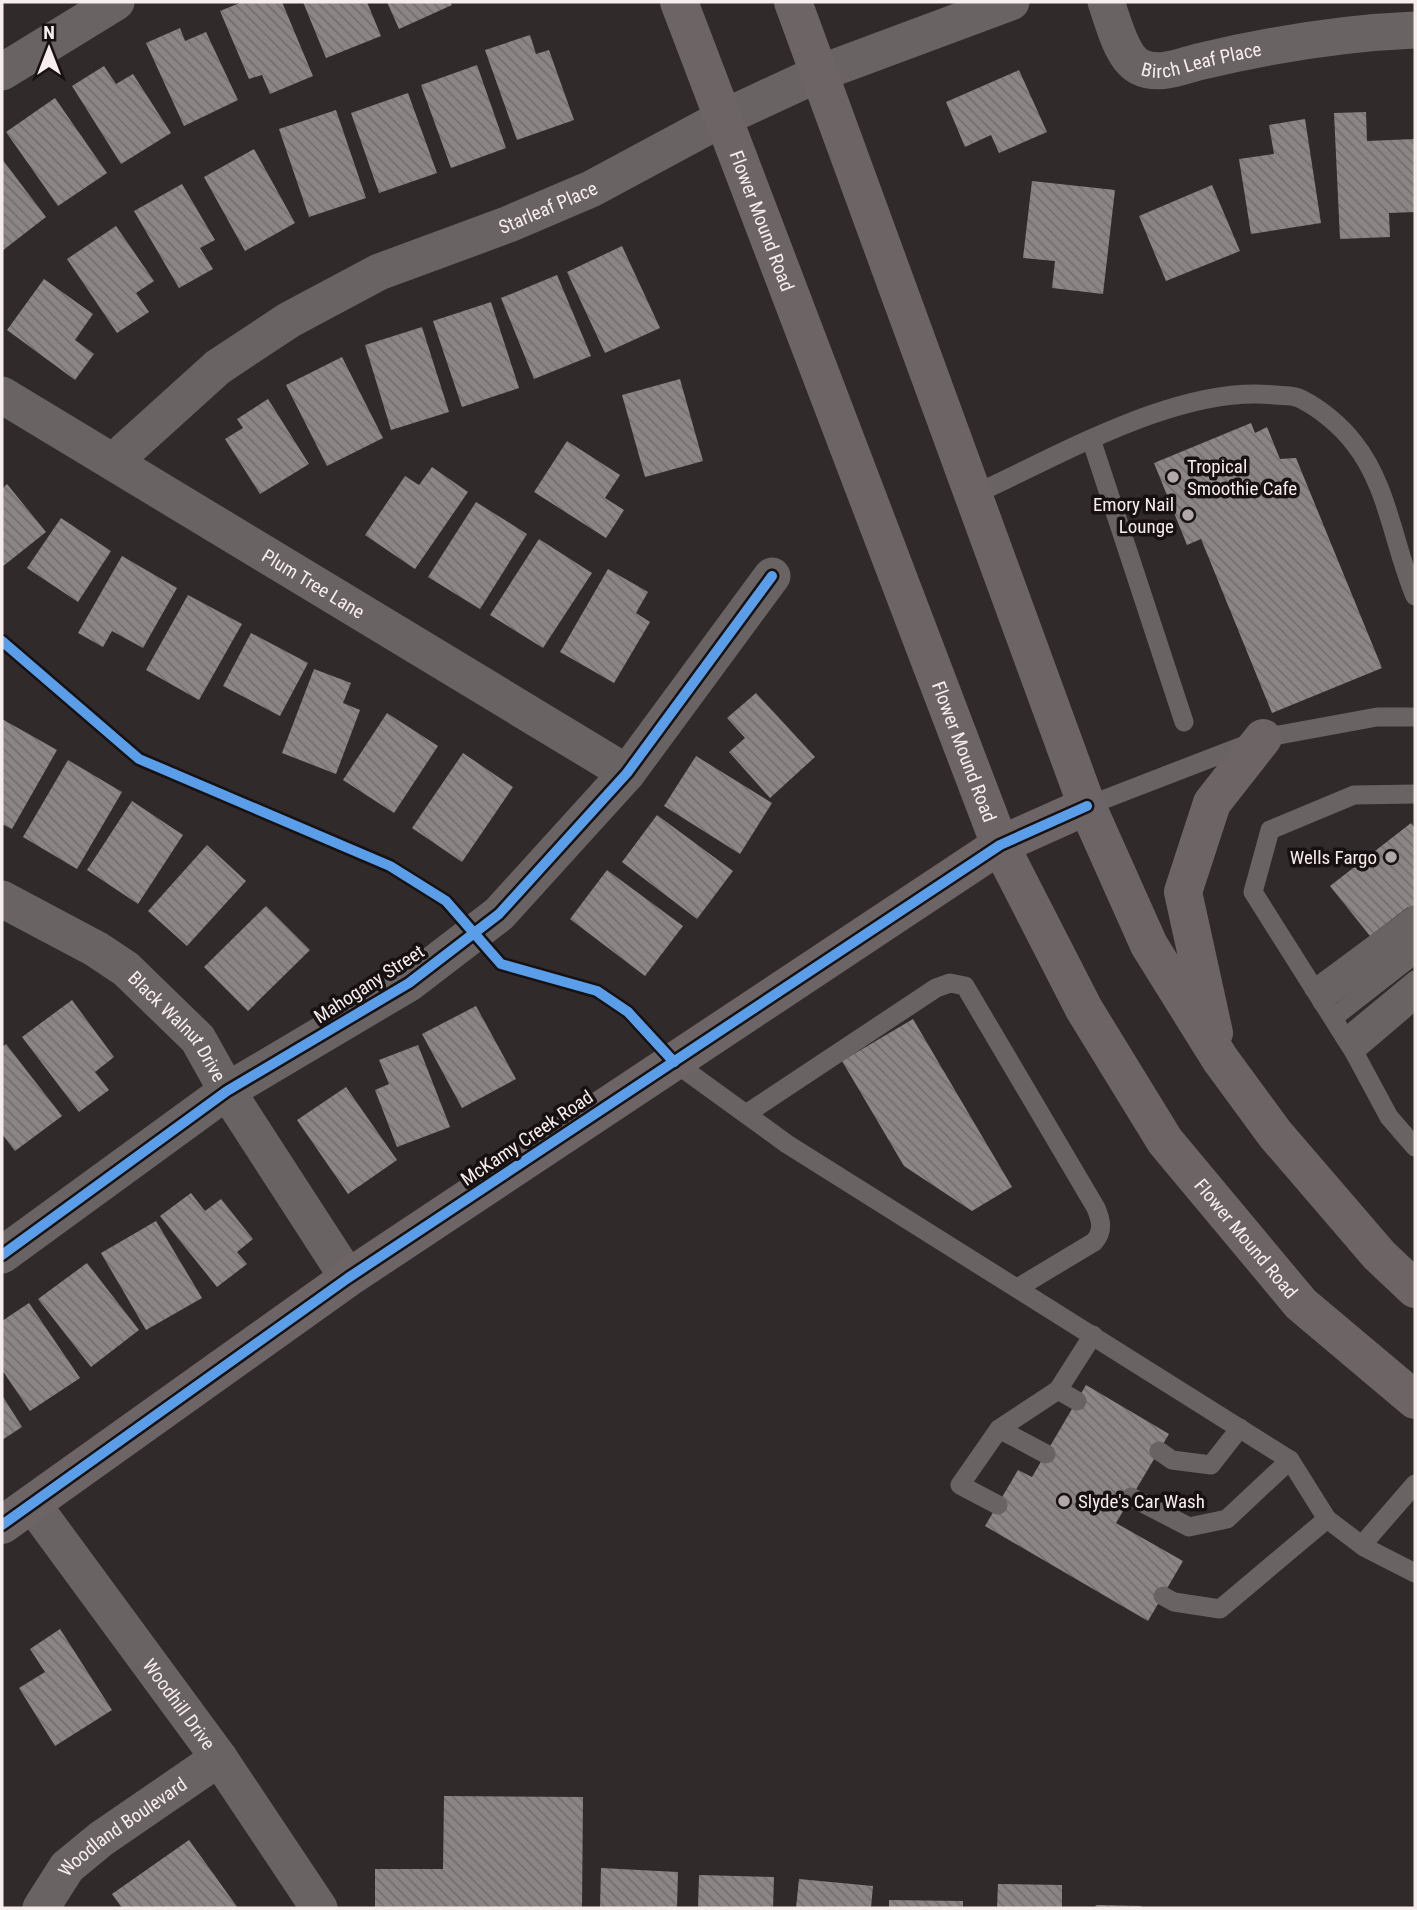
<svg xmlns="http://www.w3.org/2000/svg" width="1417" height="1910" viewBox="0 0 1417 1910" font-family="'Roboto Condensed',sans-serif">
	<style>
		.building { fill: url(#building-back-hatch) }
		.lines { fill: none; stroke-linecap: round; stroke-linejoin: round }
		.lane { stroke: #696364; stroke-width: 19 }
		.street { stroke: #696364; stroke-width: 37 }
		.secondary { stroke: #6d6466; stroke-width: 38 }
		.cycleway-casing { stroke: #171111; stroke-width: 15 }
		.cycleway { stroke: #5a9eea; stroke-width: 10 }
		.poi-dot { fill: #b1a9a9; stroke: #171111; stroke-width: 2.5 }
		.labels { text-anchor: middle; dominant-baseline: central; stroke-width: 7; stroke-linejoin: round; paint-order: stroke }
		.street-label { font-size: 19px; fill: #f7eded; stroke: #171111 }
		.poi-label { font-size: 19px; fill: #f7eded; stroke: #171111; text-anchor: start }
	</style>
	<defs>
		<pattern id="building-back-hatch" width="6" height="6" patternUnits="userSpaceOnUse" patternTransform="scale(1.75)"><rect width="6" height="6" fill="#8b8585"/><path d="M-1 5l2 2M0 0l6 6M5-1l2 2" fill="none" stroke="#746f6f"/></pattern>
	</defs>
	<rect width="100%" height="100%" fill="#302a2a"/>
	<g class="building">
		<polygon points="242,2 282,2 313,76 270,94 262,75 249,79 220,11"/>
		<polygon points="303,2 367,2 381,36 326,58"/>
		<polygon points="387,2 450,2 452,5 399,29"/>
		<polygon points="180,28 185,41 206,32 238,100 184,126 146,43"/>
		<polygon points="530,35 536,54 549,50 574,120 517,140 485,50"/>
		<polygon points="477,65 506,148 451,168 421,85"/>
		<polygon points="104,66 116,84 133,74 171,133 121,164 72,86"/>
		<polygon points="1019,70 1047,132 999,153 991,135 965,147 946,102"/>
		<polygon points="408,93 437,173 379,193 351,113"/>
		<polygon points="55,98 107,173 58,206 6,132"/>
		<polygon points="336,110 366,198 309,217 279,129"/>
		<polygon points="1366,112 1367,141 1414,139 1415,212 1389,213 1390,237 1340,239 1334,113"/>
		<polygon points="1305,119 1321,223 1251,234 1239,159 1274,154 1269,125"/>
		<polygon points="254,149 295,223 245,251 204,177"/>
		<polygon points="2,159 46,217 2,251"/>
		<polygon points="1032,181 1115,190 1103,294 1052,288 1055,261 1023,258"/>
		<polygon points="182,184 215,240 200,248 213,269 179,288 134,211"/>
		<polygon points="1212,185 1240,251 1166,281 1139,216"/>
		<polygon points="116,226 154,281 136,293 149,312 117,333 67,259"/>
		<polygon points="622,246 660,328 605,353 567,272"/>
		<polygon points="557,275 591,356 534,379 501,298"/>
		<polygon points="44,279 93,314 75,340 94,354 75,380 7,330"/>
		<polygon points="491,302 519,388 462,407 433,321"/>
		<polygon points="422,327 449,412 391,430 365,345"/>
		<polygon points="342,357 383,438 327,466 286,385"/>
		<polygon points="680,379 703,461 645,477 622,395"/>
		<polygon points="268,399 309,464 260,494 225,439 243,428 237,419"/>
		<polygon points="1251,423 1255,433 1267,427 1280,459 1296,458 1382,668 1272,713 1201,539 1187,545 1154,463"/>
		<polygon points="567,441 620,475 605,498 624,510 606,538 534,492"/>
		<polygon points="432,467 468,492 415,569 365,535 405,476 419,485"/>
		<polygon points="7,484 46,532 2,567 2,489"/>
		<polygon points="476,502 527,534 480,609 428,577"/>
		<polygon points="61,518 111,551 78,602 27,568"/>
		<polygon points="539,539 592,573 543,648 490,615"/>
		<polygon points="122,556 177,588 143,648 112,631 103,647 78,633"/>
		<polygon points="608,569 648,592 636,613 650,622 614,683 560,652"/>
		<polygon points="188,595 242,624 199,700 146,670"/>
		<polygon points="251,633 308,663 280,716 223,686"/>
		<polygon points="314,669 351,683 343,703 360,710 336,774 282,753"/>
		<polygon points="756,693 815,757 770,798 729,752 745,738 727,718"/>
		<polygon points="387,713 438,746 394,813 343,780"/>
		<polygon points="2,719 57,750 12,829 2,824"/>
		<polygon points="463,753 513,787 462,862 412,828"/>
		<polygon points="696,756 772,803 740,854 664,806"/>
		<polygon points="68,760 122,792 77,869 23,837"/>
		<polygon points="132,801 183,835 138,904 87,870"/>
		<polygon points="657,815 733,871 697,919 622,862"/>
		<polygon points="1411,823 1415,828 1415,917 1408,907 1370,936 1330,886"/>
		<polygon points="207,845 246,881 187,946 148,911"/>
		<polygon points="607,870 683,926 645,976 570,919"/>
		<polygon points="266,906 310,950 248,1011 204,967"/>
		<polygon points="72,1000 114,1057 95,1072 109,1090 79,1112 22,1037"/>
		<polygon points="476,1006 516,1079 462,1108 422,1034"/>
		<polygon points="913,1019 1012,1187 972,1211 904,1166 842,1061"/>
		<polygon points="6,1044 62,1116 15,1151 2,1134 2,1047"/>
		<polygon points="418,1045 450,1127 397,1147 375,1090 389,1084 379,1060"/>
		<polygon points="346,1087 397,1160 348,1194 297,1120"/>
		<polygon points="191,1193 205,1211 221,1199 253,1239 237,1252 247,1264 217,1287 160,1216"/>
		<polygon points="156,1221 202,1298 146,1330 101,1253"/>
		<polygon points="87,1263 139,1330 91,1367 38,1299"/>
		<polygon points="29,1303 80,1378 30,1411 2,1370 2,1321"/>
		<polygon points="1086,1385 1169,1434 1116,1523 1183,1561 1148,1621 985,1526 1018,1470 1032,1477"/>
		<polygon points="2,1395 22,1427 2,1440"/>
		<polygon points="60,1629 112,1710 55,1746 19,1688 45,1672 30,1649"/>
		<polygon points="444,1796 583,1797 582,1908 375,1908 375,1869 443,1869"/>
		<polygon points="189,1840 238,1908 122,1908 112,1894"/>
		<polygon points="601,1868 678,1872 677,1908 600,1908"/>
		<polygon points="699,1875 774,1877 773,1908 698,1908"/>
		<polygon points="799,1879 873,1886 871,1908 796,1908"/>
		<polygon points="998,1884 1062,1885 1062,1908 997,1908"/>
		<polygon points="889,1900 963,1901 963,1908 889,1908"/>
		<polygon points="1096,1905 1142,1906 1141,1908 1095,1908"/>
	</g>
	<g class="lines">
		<g class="lane">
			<polyline points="1091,439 1184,722"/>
			<path d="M975,494c86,-39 205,-110 300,-99 8,1 19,0 26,4 20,10 40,27 53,44 34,42 40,104 61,153"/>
			<polyline points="1415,794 1354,795 1270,830 1253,892 1354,1052 1389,1117 1415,1147"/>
			<polyline points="1087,806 1263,738 1377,717 1415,717"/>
			<polyline points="1314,989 1414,915"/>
			<polyline points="1322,1002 1415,933"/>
			<polyline points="1333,1018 1415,954"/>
			<polyline points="1345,1038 1415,980"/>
			<polyline points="1354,1052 1415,1000"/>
			<polyline points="674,1062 787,1144 1290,1460 1327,1519 1364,1547 1415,1573"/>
			<path d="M746,1114l190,-126 14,-5 15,3 131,222c5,12 8,23 -2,34l-75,45"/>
			<polyline points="1058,1390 1077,1401"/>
			<polyline points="999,1429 1046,1454"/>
			<polyline points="1159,1451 1172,1460 1211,1465 1240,1428"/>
			<polyline points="1131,1497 1189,1527 1227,1519 1290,1460"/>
			<polyline points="998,1505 960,1485 999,1429 1058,1390 1093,1335"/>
			<polyline points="1362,1545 1415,1484"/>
			<polyline points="1163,1596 1174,1602 1220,1609 1327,1519"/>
		</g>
		<g class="street">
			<path id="s1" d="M1106,2c7,18 15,56 34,65 18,9 40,0 58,-5 71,-17 144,-29 217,-32"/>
			<polyline points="2,72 116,2"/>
			<path id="s2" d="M2,395l625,378"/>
			<path id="s3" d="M114,461l104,-94 71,-47 90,-48 130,-48 82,-35 132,-71 97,-45 191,-71"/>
			<path id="s4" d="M2,899l94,50 30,20 72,70 29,52 121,187"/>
			<polyline points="2,1255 227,1091 409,983 499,914 627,773 772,576"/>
			<path id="s5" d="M33,1505l186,253 100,150"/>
			<path id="s6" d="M41,1908l26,-41 34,-28 118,-81"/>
		</g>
		<g class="secondary">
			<path id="s7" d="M679,2l321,843 84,164 81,132 136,163 114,96"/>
			<polyline points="793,2 1087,806 1149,945 1220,1059 1275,1134 1379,1255 1415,1289"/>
			<polyline points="1214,1033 1183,892 1212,803 1263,738"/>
			<polyline points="2,1525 348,1278 1000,845 1087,806"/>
		</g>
		<g class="cycleway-casing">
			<g id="cycleway">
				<polyline points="2,641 139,759 390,866 446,901 501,964 597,991 628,1012 674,1062"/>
				<polyline points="2,1255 227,1091 409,983 499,914 627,773 772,576"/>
				<polyline points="2,1525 348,1278 1000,845 1087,806"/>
			</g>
		</g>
		<use href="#cycleway" class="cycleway"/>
	</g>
	<g class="poi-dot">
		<circle cx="1173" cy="477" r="7"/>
		<circle cx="1188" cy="515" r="7"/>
		<circle cx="1391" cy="857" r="7"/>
		<circle cx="1064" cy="1501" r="7"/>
	</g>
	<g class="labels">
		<g class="street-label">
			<text stroke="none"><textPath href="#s1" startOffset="138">Birch Leaf Place</textPath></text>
			<text stroke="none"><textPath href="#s3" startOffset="508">Starleaf Place</textPath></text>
			<text stroke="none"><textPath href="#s7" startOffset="234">Flower Mound Road</textPath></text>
			<text stroke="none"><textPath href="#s2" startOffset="364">Plum Tree Lane</textPath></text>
			<text stroke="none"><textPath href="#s7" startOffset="802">Flower Mound Road</textPath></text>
			<text transform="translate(369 984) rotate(-33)">Mahogany Street</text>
			<text stroke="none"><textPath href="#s4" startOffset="220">Black Walnut Drive</textPath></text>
			<text transform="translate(527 1138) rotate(-34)">McKamy Creek Road</text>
			<text stroke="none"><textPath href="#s7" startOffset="1368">Flower Mound Road</textPath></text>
			<text stroke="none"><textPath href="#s5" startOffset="247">Woodhill Drive</textPath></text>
			<text stroke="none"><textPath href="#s6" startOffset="117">Woodland Boulevard</textPath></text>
		</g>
		<g class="poi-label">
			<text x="1187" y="466">Tropical<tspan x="1187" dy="22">Smoothie Cafe</tspan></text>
			<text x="1174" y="504" text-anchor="end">Emory Nail<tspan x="1174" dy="22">Lounge</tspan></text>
			<text x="1377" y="857" text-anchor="end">Wells Fargo</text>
			<text x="1078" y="1501">Slyde's Car Wash</text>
		</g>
	</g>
	<rect width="1417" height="1910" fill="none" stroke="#f7eded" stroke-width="7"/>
	<g transform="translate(49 49)" stroke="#171111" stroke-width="5" paint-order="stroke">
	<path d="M0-5L12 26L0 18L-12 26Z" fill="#f7eded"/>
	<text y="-10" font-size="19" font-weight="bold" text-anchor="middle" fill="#f7eded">N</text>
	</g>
</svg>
